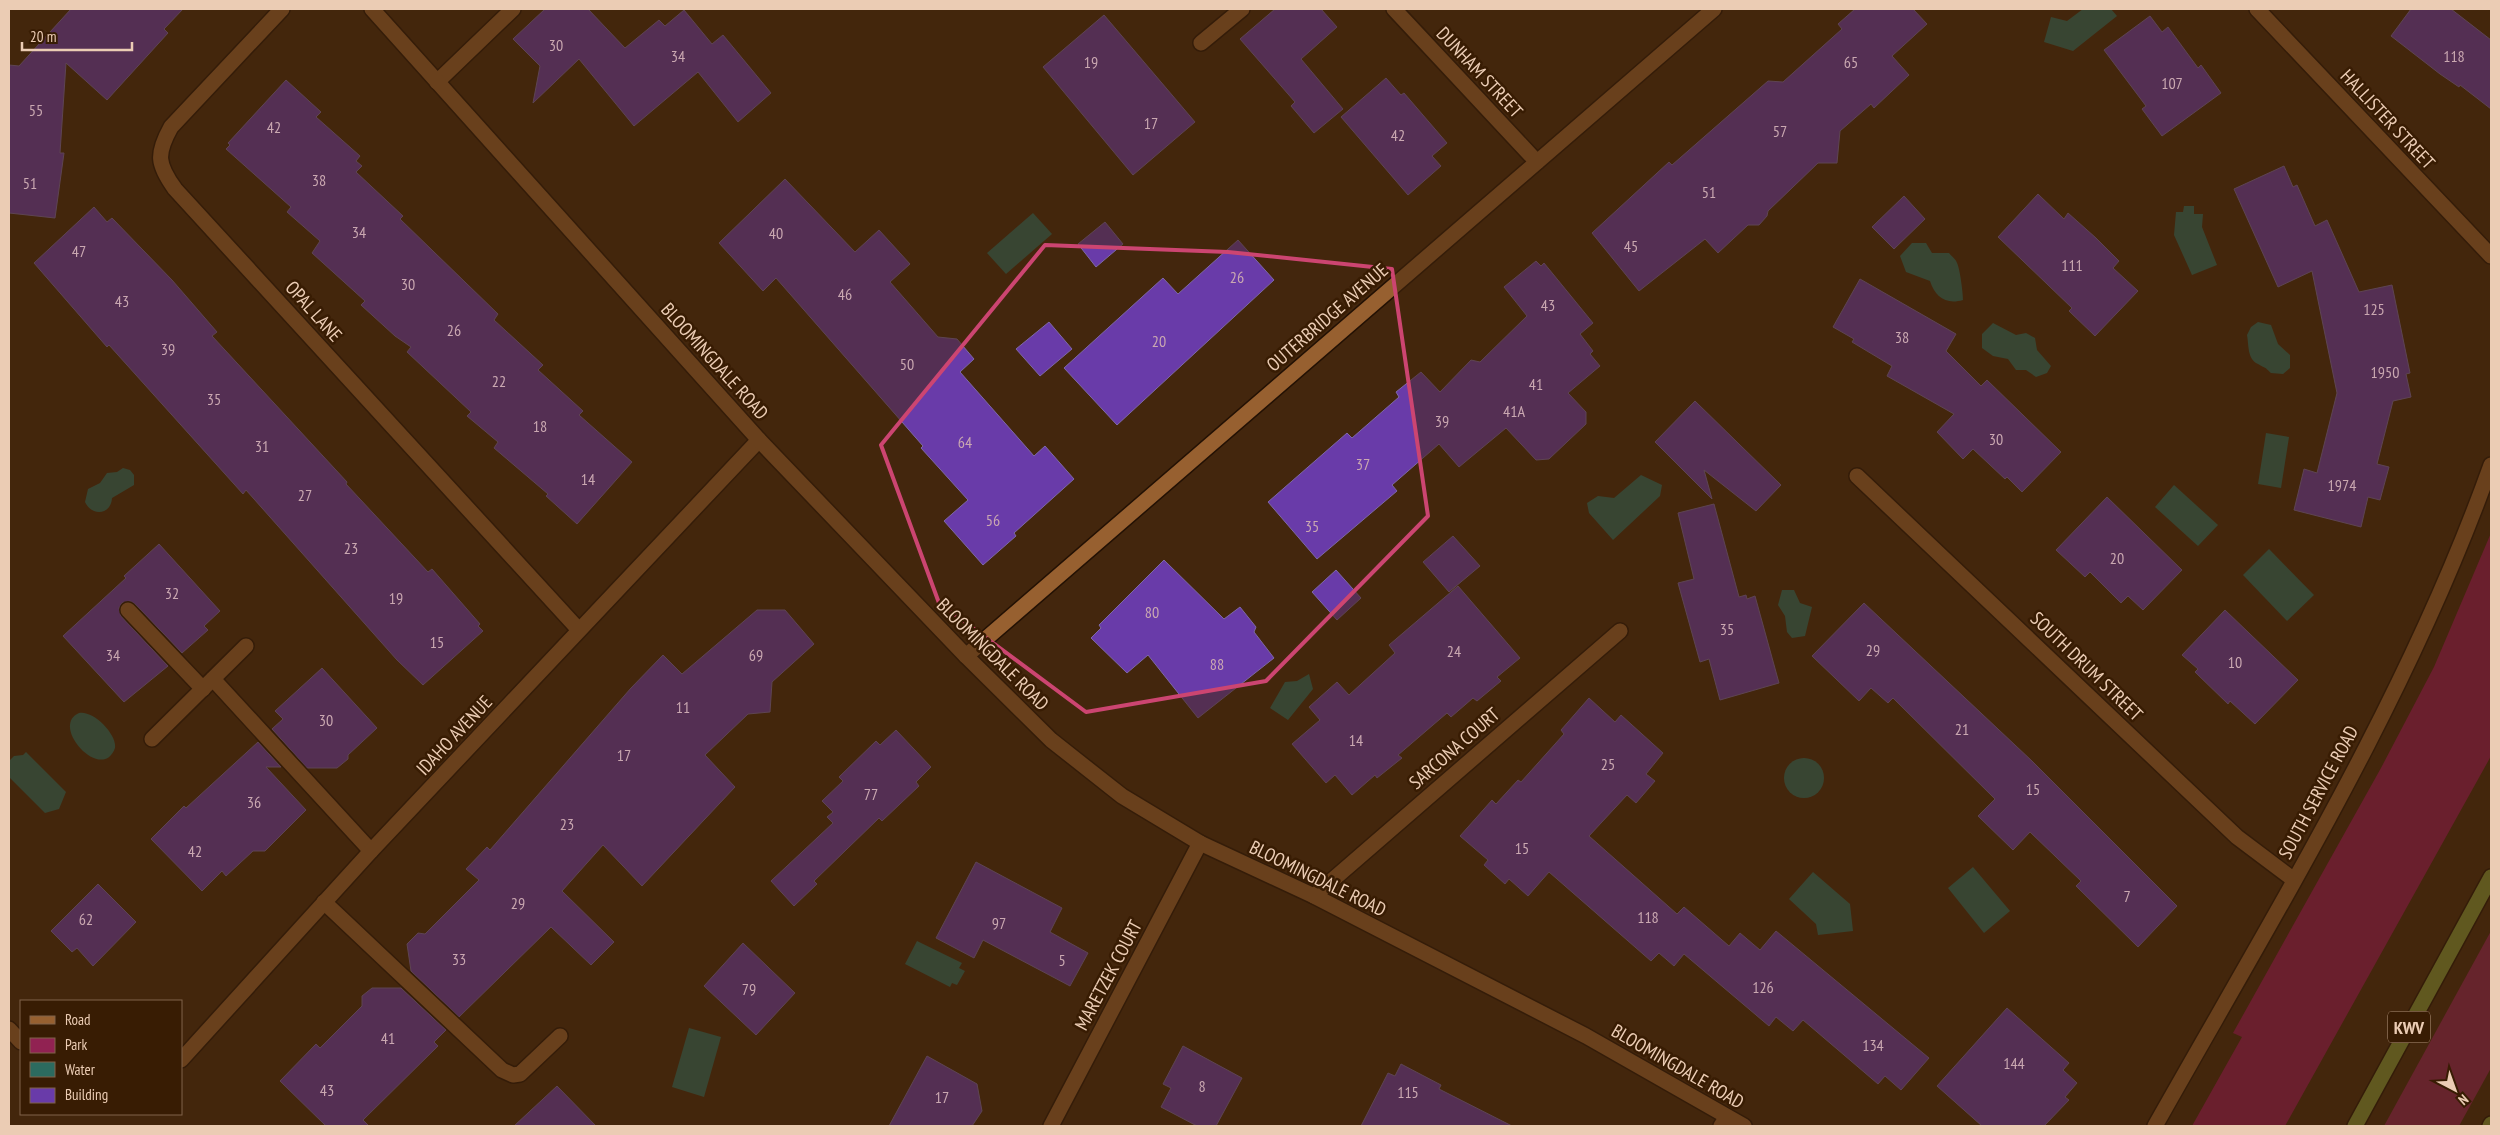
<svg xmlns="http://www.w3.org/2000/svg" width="2500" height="1135" viewBox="0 0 2500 1135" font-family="'PT Sans Narrow',sans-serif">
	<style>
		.green { fill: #912252 }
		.forest { fill: #991754 }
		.water { fill: #2c6b5f }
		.building { fill: #693ba9; stroke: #7e69a6 }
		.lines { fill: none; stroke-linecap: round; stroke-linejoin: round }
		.lane-casing { stroke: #231104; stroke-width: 18 }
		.street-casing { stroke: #231104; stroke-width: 18 }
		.secondary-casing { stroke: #231104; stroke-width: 18 }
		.highway-casing { stroke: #231104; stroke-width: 18 }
		.lane { stroke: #976030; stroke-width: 15 }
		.street { stroke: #976030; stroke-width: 15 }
		.secondary { stroke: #976030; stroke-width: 15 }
		.highway { stroke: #839537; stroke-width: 15 }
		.marked { fill: none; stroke: #cc4571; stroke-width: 4; stroke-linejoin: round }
		.labels { text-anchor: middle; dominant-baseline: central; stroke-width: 5; stroke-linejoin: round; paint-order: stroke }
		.number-label { font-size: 16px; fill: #caa8b1 }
		.shield { fill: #381c03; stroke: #b5977f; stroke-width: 1 }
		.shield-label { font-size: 18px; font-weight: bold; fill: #ebccb4 }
		.street-label { font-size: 19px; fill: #ebccb4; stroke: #381c03 }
	</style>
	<rect width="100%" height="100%" fill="#43260d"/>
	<polygon class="green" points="2491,931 2491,1068 2459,1126 2384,1126"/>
	<polygon class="forest" points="2491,533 2491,756 2285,1126 2192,1126 2242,1037 2233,1033 2381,768 2434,667"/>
	<g class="water">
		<polygon points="2083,9 2111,9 2117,16 2073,51 2044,42 2051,17 2067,21"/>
		<polygon points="2184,206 2194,206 2194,214 2203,214 2202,227 2217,265 2192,275 2174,235 2176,212 2183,212"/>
		<polygon points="1033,213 1052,234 1006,274 987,253"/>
		<path d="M1912,243h14l6,10h17c2,3 7,6 8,10 3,6 6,30 6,37 -17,5 -28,-3 -33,-19l-24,-9 -6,-16z"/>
		<path d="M2258,322l13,3 7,19 12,11v13l-7,6 -12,-1c-8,-8 -5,-4 -13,-9 -11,-5 -9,-19 -11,-29l4,-8z"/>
		<polygon points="1993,323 2016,335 2026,333 2035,338 2037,350 2051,366 2047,373 2036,377 2026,370 2016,370 2008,359 1993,356 1982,348 1982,334"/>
		<polygon points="2266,433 2289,437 2281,488 2258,484"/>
		<path d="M123,468l7,2 4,5v10l-22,13c-1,17 -20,19 -27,4l3,-13 12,-6 7,-10 10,-1z"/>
		<polygon points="1641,475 1662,485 1660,496 1613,540 1589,513 1587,503 1598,496 1614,498"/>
		<polygon points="2174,485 2218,525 2198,546 2155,507"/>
		<polygon points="2269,549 2314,595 2287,621 2243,575"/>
		<polygon points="1782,590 1794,590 1800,603 1812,607 1805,636 1792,638 1787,632 1785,616 1778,605"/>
		<polygon points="1309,674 1313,689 1288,720 1270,708 1285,682 1297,681"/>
		<path d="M79,713c14,-3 38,21 36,35 -13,36 -66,-22 -36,-35z"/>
		<polygon points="26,752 66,792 59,809 45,813 9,777 9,761 14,756 23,755"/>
		<circle cx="1804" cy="778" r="20"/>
		<polygon points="1973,867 2010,911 1984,933 1948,888"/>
		<polygon points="1813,872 1850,904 1853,931 1818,935 1816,924 1789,899"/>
		<polygon points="917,941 962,963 959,968 965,971 957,985 952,983 950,987 905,964"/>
		<polygon points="689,1028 721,1037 704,1097 672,1087"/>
	</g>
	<g class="building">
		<polygon points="71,9 183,9 164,29 168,33 107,100 66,63 60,153 64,153 55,218 9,213 9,65 19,66"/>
		<polygon points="545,9 588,9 625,48 659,20 665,26 684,10 712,44 723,35 771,93 738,122 698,72 634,126 579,59 533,103 540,66 513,39"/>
		<polygon points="1275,9 1321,9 1337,27 1301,59 1343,109 1314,133 1291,106 1295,102 1240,39"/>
		<polygon points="1855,9 1913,9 1927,24 1892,56 1909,75 1874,108 1871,104 1840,131 1837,163 1818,163 1768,211 1767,216 1759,225 1748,225 1718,253 1705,239 1639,291 1592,233 1669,162 1672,165 1768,81 1783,82 1842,29 1838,24"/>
		<polygon points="2411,9 2451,9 2491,40 2491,109 2460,85 2459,87 2440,74 2391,36"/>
		<polygon points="1104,15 1195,122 1133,175 1043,67"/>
		<polygon points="2150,16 2162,32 2168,27 2198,68 2201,65 2221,93 2162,136 2142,109 2146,106 2104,50"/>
		<polygon points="1386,78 1401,95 1404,93 1447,143 1432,156 1441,166 1408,195 1341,117"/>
		<polygon points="286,80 321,112 316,117 360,156 356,161 362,166 356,172 403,216 400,219 498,314 494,320 543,365 538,370 583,411 579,415 632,462 577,524 546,496 548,494 494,448 498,442 467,416 471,412 407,352 411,347 395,336 361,305 365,301 312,253 320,241 287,212 291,207 226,149 230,145 228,143"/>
		<polygon points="2284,166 2293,187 2297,185 2315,226 2327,220 2359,292 2392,285 2410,373 2406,374 2411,397 2393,401 2377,464 2389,467 2380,500 2368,497 2361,527 2294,510 2304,469 2317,473 2337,393 2312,271 2278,287 2234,189"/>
		<polygon points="785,179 855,252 879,230 910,264 890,282 938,337 957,339 974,359 960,372 1034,456 1045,446 1074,479 1014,533 1016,536 983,565 944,521 968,500 921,448 923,446 776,278 763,291 719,243"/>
		<polygon points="2038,194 2064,219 2068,213 2096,238 2119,261 2113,268 2138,291 2095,336 2069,311 2072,308 1998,237"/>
		<polygon points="1904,196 1925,219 1894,249 1872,227"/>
		<polygon points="94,207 107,222 112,218 172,280 217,332 212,336 347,482 346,484 428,572 432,569 480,624 478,626 483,631 423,685 397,660 246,490 243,494 109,345 107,347 34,263"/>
		<polygon points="1105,222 1123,244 1096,267 1078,244"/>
		<polygon points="1238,240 1274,280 1117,425 1064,368 1163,278 1178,294"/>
		<polygon points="1536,261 1541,266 1544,263 1593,323 1580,334 1593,351 1590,354 1600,366 1568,393 1586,412 1586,424 1549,459 1536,460 1506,428 1459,467 1439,444 1392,485 1397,491 1317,559 1268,502 1347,433 1352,438 1399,397 1396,392 1421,372 1440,392 1471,360 1480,362 1527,316 1504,287"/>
		<polygon points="1860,279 1956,334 1946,351 1981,386 1987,380 2061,452 2022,492 2007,477 2005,479 1973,449 1963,459 1937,432 1954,414 1887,376 1892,366 1852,342 1854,339 1833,327"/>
		<polygon points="1049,322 1072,349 1040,376 1016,349"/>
		<polygon points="1695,401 1781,485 1756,511 1704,470 1712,499 1655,442"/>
		<polygon points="2107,497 2182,570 2143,610 2128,596 2121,603 2090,572 2085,577 2056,550"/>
		<polygon points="1714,504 1739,597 1746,595 1747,599 1755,596 1779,683 1720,700 1709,659 1700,662 1678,583 1694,579 1678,513"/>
		<polygon points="1453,536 1480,566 1449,592 1423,562"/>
		<polygon points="159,544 220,611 204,626 208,630 182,653 135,604 130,601 122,603 119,608 121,616 168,666 124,702 63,636 126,578 124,576"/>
		<polygon points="1164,560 1224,619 1240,607 1256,627 1254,632 1274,658 1198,718 1148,655 1127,673 1091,638 1101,628 1099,625"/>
		<polygon points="1336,570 1361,598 1337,620 1312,592"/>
		<polygon points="1458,586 1520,658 1497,677 1501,681 1477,701 1473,698 1451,717 1447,713 1398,755 1402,758 1377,778 1375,775 1352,795 1335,775 1326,783 1292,744 1320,720 1309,707 1337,682 1349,695 1395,653 1389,645"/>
		<polygon points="1864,603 2032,761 2177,906 2138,947 2076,886 2081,881 2030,832 2013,850 1978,816 1995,799 1893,698 1888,703 1871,688 1859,701 1812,656"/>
		<polygon points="757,610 785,610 814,644 772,682 770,712 748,714 705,755 735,787 642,886 603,845 562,891 614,942 591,965 551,927 459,1017 411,971 407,944 418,933 425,934 479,880 466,869 487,847 490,850 631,688 663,655 682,674"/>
		<polygon points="2225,610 2298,680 2255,724 2230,701 2228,704 2195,672 2198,669 2182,655"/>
		<polygon points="322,668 377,728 348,755 348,759 337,768 307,768 272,729 283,719 275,711"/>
		<polygon points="1589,698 1615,722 1621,715 1663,753 1646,774 1655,781 1636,803 1627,795 1589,836 1677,914 1684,907 1729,946 1740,933 1760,950 1776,931 1929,1058 1901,1090 1885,1076 1878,1084 1803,1020 1793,1031 1776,1017 1769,1026 1684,954 1674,966 1659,953 1651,961 1549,872 1528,896 1509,879 1505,884 1484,865 1488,860 1460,836 1492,800 1496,804 1518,780 1521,782 1564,734 1561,730"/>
		<polygon points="896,730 931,767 916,782 919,786 882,821 879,818 814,881 817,884 794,906 771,881 833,823 827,817 833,812 822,801 843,781 839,777 876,741 880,745"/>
		<polygon points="258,742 281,767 266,767 306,810 265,851 253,851 226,876 222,871 202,891 151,839 184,806 186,808"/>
		<polygon points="976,862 1062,908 1050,932 1088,953 1070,986 983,940 974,958 936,938"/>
		<polygon points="98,884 136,922 93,966 77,948 72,952 51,931"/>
		<polygon points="743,943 795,993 756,1035 704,986"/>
		<polygon points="372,988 401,988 446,1030 434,1042 438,1046 363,1120 369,1126 326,1126 280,1081 316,1044 320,1048 362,1006 362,996"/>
		<polygon points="2007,1008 2069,1063 2063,1070 2077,1083 2065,1097 2069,1100 2044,1126 1982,1126 1937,1086"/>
		<polygon points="1183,1046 1242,1078 1216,1126 1197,1126 1161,1107 1171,1088 1163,1084"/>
		<polygon points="927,1056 977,1084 982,1111 972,1126 889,1126"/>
		<polygon points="1401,1064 1441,1085 1439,1089 1512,1126 1361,1126 1388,1073 1395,1076"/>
		<polygon points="557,1086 596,1126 514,1126"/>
	</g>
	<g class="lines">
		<g class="lane-casing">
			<g id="lane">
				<polyline points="1201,43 1242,9"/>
				<polyline points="437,82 513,9"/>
				<polyline points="128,610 203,689"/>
				<polyline points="213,679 371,851"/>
				<polyline points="152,739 246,646"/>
				<polyline points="324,902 502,1070 513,1075 520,1074 560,1036"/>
			</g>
		</g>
		<g class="street-casing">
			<g id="street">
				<path d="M282,9l-111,118c-15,27 -14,37 4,62l404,441"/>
				<polyline points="1394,9 1537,162"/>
				<polyline points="2257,9 2491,256"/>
				<polyline points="1857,476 2237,837 2294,880"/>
				<polyline points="966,656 1714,9"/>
				<polyline points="1314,896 1620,631"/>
				<polyline points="9,1029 21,1042"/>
				<polyline points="181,1060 371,851 759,440"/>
				<polyline points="1051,1126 1200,843"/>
				<polyline points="1721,1126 1727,1117"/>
				<path d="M2155,1126c121,-215 253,-428 336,-661"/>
			</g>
		</g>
		<g class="secondary-casing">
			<polyline id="secondary" points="372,9 759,440 966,656 1051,740 1122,796 1200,843 1314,896 1586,1036 1744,1126"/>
		</g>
		<g class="highway-casing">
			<g id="highway">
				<polyline points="2355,1126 2491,877"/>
				<polyline points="2490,1126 2491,1124"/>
			</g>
		</g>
		<use href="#lane" class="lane"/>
		<use href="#street" class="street"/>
		<use href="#secondary" class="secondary"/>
		<use href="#highway" class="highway"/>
	</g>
	<path d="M0 0H2500V1135H0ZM1045,245l183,7 164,17 36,247 -162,165 -180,31 -147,-109 -58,-158z" fill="#43260d" fill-opacity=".55" fill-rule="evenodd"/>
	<path class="marked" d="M1045,245l183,7 164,17 36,247 -162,165 -180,31 -147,-109 -58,-158z"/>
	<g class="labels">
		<g class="number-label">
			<text x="556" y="45">30</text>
			<text x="678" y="56">34</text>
			<text x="2454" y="56">118</text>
			<text x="1091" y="62">19</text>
			<text x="1851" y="62">65</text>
			<text x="2172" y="83">107</text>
			<text x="36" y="110">55</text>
			<text x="1151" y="123">17</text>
			<text x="274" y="127">42</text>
			<text x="1780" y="131">57</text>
			<text x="1398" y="135">42</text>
			<text x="319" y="180">38</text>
			<text x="30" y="183">51</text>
			<text x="1709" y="192">51</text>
			<text x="359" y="232">34</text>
			<text x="776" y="233">40</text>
			<text x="1631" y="246">45</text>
			<text x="79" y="251">47</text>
			<text x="2072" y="265">111</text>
			<text x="1237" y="277">26</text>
			<text x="408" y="284">30</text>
			<text x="845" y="294">46</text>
			<text x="122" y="301">43</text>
			<text x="1548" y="305">43</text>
			<text x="2374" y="309">125</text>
			<text x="454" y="330">26</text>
			<text x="1902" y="337">38</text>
			<text x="1159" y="341">20</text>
			<text x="168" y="349">39</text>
			<text x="907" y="364">50</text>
			<text x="2385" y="372">1950</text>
			<text x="499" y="381">22</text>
			<text x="1536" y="384">41</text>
			<text x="214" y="399">35</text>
			<text x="1514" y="411">41A</text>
			<text x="1442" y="421">39</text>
			<text x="540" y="426">18</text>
			<text x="1996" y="439">30</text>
			<text x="965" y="442">64</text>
			<text x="262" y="446">31</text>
			<text x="1363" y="464">37</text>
			<text x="588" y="479">14</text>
			<text x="2342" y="485">1974</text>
			<text x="305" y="495">27</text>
			<text x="993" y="520">56</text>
			<text x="1312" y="526">35</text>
			<text x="351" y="548">23</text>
			<text x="2117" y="558">20</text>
			<text x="172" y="593">32</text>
			<text x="396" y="598">19</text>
			<text x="1152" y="612">80</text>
			<text x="1727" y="629">35</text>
			<text x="437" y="642">15</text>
			<text x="1873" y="650">29</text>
			<text x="1454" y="651">24</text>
			<text x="113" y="655">34</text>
			<text x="756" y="655">69</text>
			<text x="2235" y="662">10</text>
			<text x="1217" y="664">88</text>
			<text x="683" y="707">11</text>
			<text x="326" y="720">30</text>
			<text x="1962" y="729">21</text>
			<text x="1356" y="740">14</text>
			<text x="624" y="755">17</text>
			<text x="1608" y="764">25</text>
			<text x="2033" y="789">15</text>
			<text x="871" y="794">77</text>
			<text x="254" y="802">36</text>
			<text x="567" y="824">23</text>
			<text x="1522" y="848">15</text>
			<text x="195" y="851">42</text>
			<text x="2127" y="896">7</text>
			<text x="518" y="903">29</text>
			<text x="1648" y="917">118</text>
			<text x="86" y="919">62</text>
			<text x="999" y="923">97</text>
			<text x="459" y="959">33</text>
			<text x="1062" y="960">5</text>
			<text x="1763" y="987">126</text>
			<text x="749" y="989">79</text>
			<text x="388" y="1038">41</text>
			<text x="1873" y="1045">134</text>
			<text x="2014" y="1063">144</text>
			<text x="1202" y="1086">8</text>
			<text x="327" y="1090">43</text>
			<text x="1408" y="1092">115</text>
			<text x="942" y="1097">17</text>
		</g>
		<rect class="shield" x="2388" y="1011.5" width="42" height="31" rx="4"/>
		<g class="shield-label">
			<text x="2409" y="1027">KWV</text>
		</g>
		<g class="street-label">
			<text transform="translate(1480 72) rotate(47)">DUNHAM STREET</text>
			<text transform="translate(2388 119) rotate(47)">HALLISTER STREET</text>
			<text transform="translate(314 311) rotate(48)">OPAL LANE</text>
			<text transform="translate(1327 317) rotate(-41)">OUTERBRIDGE AVENUE</text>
			<text transform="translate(715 361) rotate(48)">BLOOMINGDALE ROAD</text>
			<text transform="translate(993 654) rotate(45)">BLOOMINGDALE ROAD</text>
			<text transform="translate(2087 666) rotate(44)">SOUTH DRUM STREET</text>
			<text transform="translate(454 735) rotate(-47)">IDAHO AVENUE</text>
			<text transform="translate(1454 748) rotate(-41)">SARCONA COURT</text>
			<text transform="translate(2318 792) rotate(-62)">SOUTH SERVICE ROAD</text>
			<text transform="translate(1318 878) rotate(26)">BLOOMINGDALE ROAD</text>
			<text transform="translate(1108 975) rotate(-62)">MARETZEK COURT</text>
			<text transform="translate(1678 1066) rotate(30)">BLOOMINGDALE ROAD</text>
		</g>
	</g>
	<rect width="2500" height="1135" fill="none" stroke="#ebccb4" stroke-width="20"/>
	<rect x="20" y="1000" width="162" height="115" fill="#381c03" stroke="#80624a"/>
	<rect x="30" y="1016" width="25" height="8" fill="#976030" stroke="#80624a"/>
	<text x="65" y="1025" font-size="15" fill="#ebccb4">Road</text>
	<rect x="30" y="1038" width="25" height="15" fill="#912252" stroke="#80624a"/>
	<text x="65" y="1050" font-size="15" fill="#ebccb4">Park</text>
	<rect x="30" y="1062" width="25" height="15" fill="#2c6b5f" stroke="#80624a"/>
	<text x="65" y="1075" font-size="15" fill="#ebccb4">Water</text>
	<rect x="30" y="1088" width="25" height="15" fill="#693ba9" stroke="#80624a"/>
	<text x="65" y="1100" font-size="15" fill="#ebccb4">Building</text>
	<g transform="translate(2455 1090) rotate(139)" stroke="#381c03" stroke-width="4" paint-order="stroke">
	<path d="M0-4L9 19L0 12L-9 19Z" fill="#ebccb4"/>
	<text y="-8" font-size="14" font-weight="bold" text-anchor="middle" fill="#ebccb4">N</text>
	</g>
	<path d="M22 42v8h110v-8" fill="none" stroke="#ebccb4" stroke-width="2.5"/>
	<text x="30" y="42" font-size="15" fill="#ebccb4" stroke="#381c03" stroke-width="4" paint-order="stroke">20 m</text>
</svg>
